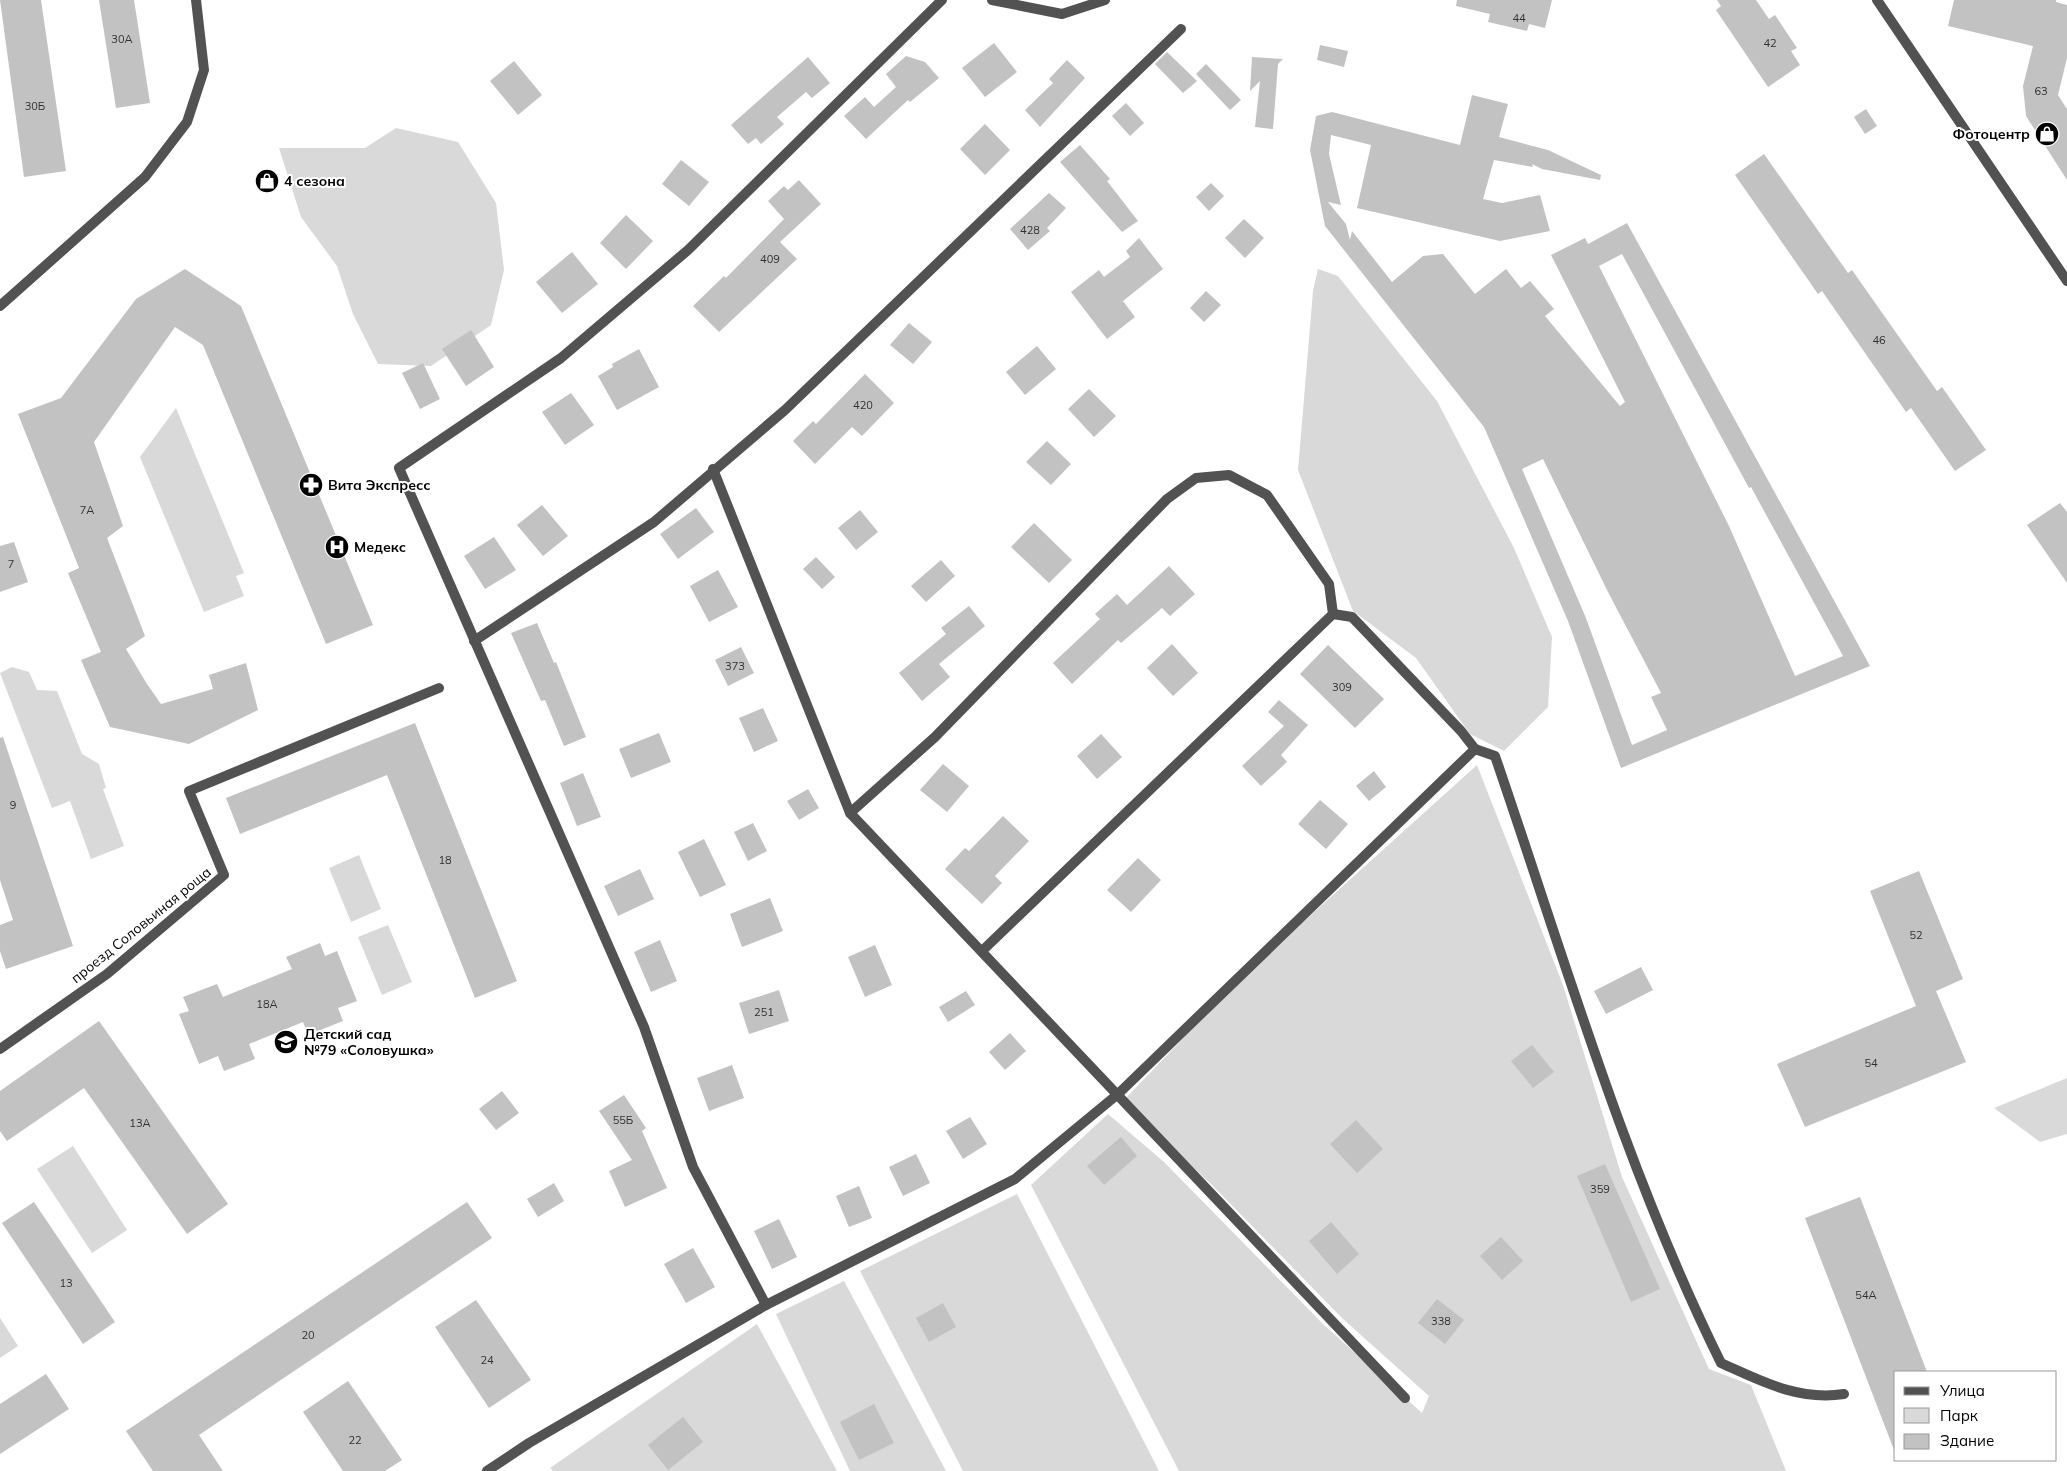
<svg xmlns="http://www.w3.org/2000/svg" width="2067" height="1471" viewBox="0 0 2067 1471" font-family="Mulish,sans-serif">
	<style>
		.green { fill: #d9d9d9 }
		.building { fill: #c2c2c2; fill-rule: evenodd }
		.lines { fill: none; stroke-linecap: round; stroke-linejoin: round }
		.minor { stroke: #525252; stroke-width: 10 }
		.tertiary { stroke: #525252; stroke-width: 10 }
		.labels { text-anchor: middle; dominant-baseline: central; stroke-width: 4; stroke-linejoin: round; paint-order: stroke }
		.number-label { font-size: 11px; fill: #303030 }
		.poi-label { font-size: 14px; font-weight: bold; fill: #000; stroke: #fff; text-anchor: start }
		.street-label { font-size: 14px; fill: #000; stroke: #fff }
	</style>
	<rect width="100%" height="100%" fill="#fff"/>
	<g class="green">
		<polygon points="396,128 458,142 496,203 504,270 491,325 431,366 378,364 353,314 337,266 301,217 279,148 365,148"/>
		<polygon points="1318,269 1338,276 1437,401 1514,548 1552,637 1548,707 1504,751 1470,734 1416,658 1353,611 1298,470 1313,291"/>
		<polygon points="176,408 244,573 236,576 244,596 204,612 140,457"/>
		<polygon points="12,667 29,672 37,690 57,691 82,754 99,764 106,788 103,789 124,846 91,859 70,801 52,808 0,673"/>
		<polygon points="1477,765 1563,985 1622,1177 1709,1369 1751,1385 1786,1471 1179,1471 1031,1185 1108,1114 1164,1162 1323,1324 1422,1413 1429,1396 1343,1319 1211,1184 1122,1102 1241,978"/>
		<polygon points="359,855 381,909 351,922 329,868"/>
		<polygon points="388,925 412,982 382,995 358,937"/>
		<polygon points="2067,1078 2067,1134 2040,1142 1994,1108"/>
		<polygon points="73,1146 127,1230 92,1253 37,1169"/>
		<polygon points="1017,1194 1159,1471 963,1471 860,1271"/>
		<polygon points="844,1281 946,1471 850,1471 776,1314"/>
		<polygon points="0,1318 18,1346 0,1358"/>
		<polygon points="757,1324 837,1471 553,1471 550,1468"/>
	</g>
	<g class="building">
		<polygon points="0,0 41,0 66,171 24,177"/>
		<polygon points="99,0 134,0 150,103 116,108"/>
		<polygon points="1457,0 1552,0 1545,28 1529,24 1527,31 1488,22 1490,14 1456,6"/>
		<polygon points="1717,0 1756,0 1769,19 1775,15 1797,48 1791,51 1800,65 1768,87 1716,10 1721,6"/>
		<polygon points="1954,0 2056,0 2056,2 2067,5 2067,58 2058,95 2067,109 2067,180 2026,116 2023,86 2033,46 1948,26"/>
		<polygon points="994,43 1017,72 985,97 962,68"/>
		<polygon points="1320,45 1348,51 1344,67 1317,60"/>
		<polygon points="1167,52 1197,81 1183,93 1155,64"/>
		<polygon points="906,56 925,62 939,78 910,102 908,100 866,139 844,116 865,97 874,107 896,87 886,74"/>
		<polygon points="808,57 830,83 812,98 806,92 777,117 784,124 761,144 756,138 748,144 731,125"/>
		<polygon points="1252,57 1283,59 1278,64 1273,129 1255,127 1260,81 1250,91"/>
		<polygon points="1067,60 1085,78 1040,127 1025,110 1053,83 1049,79"/>
		<polygon points="514,61 542,95 518,115 490,81"/>
		<polygon points="1206,64 1241,100 1230,110 1196,74"/>
		<path d="M1472,95l36,9 -9,33 49,13 53,25 -1,5 -58,-11 -10,-5 1,3 -39,-7 -11,39 19,4 38,-8 10,36 -50,10 -143,-33 14,-63 -40,-10 -2,19 12,51 -13,-3 18,22 4,16 2,-9 40,51 31,-26 20,-2 32,40 31,-25 15,19 9,-7 24,28 -9,7 75,90 5,-4 -74,-147 34,-17 3,6 39,-21 243,443 -249,102 -53,-147 -84,-194 -159,-201 -15,-76 6,-34 16,-4 128,33zM1622,254l127,234 2,-1 92,169 -48,20 -66,-150 -130,-260zM1543,459l65,133 53,101 -10,4 16,33 -35,15 -46,-127 -64,-149z"/>
		<polygon points="1126,103 1144,123 1130,136 1112,116"/>
		<polygon points="1866,109 1877,126 1865,134 1854,117"/>
		<polygon points="985,124 1010,150 985,175 960,149"/>
		<polygon points="1080,145 1110,179 1107,181 1138,221 1122,232 1060,162"/>
		<polygon points="1764,154 1848,273 1852,270 1937,391 1942,387 1986,450 1955,471 1911,408 1906,412 1822,291 1818,294 1735,175"/>
		<polygon points="681,160 709,182 689,206 662,184"/>
		<polygon points="799,180 821,204 780,242 797,259 719,332 693,306 724,276 726,278 784,219 768,201 784,186 788,190"/>
		<polygon points="1211,183 1224,196 1209,211 1196,197"/>
		<polygon points="1049,193 1066,208 1047,228 1050,231 1028,250 1010,229"/>
		<polygon points="626,215 653,241 626,269 600,243"/>
		<polygon points="1244,219 1264,238 1245,258 1225,238"/>
		<polygon points="1139,238 1163,269 1123,301 1135,317 1107,339 1071,292 1099,270 1104,277 1130,257 1126,251"/>
		<polygon points="572,252 598,284 562,313 536,282"/>
		<polygon points="185,269 241,306 373,625 326,644 203,345 175,327 94,442 123,526 107,538 145,636 126,649 147,684 161,704 213,689 209,675 246,663 258,710 189,744 110,727 81,660 101,652 68,573 79,568 18,414 61,398 136,299"/>
		<polygon points="1206,291 1221,305 1204,322 1190,308"/>
		<polygon points="909,323 932,342 913,364 890,345"/>
		<polygon points="471,330 494,367 466,386 442,349"/>
		<polygon points="1037,346 1056,369 1025,395 1006,372"/>
		<polygon points="639,349 659,387 617,410 598,376 613,367 612,364"/>
		<polygon points="423,363 440,399 420,409 402,373"/>
		<polygon points="865,374 894,403 862,436 852,427 815,464 793,441 813,421 816,424"/>
		<polygon points="1089,389 1116,416 1094,437 1068,409"/>
		<polygon points="571,393 594,425 565,445 542,412"/>
		<polygon points="1047,441 1071,464 1051,485 1026,462"/>
		<polygon points="2060,503 2067,512 2067,583 2027,525"/>
		<polygon points="542,505 568,536 543,556 517,525"/>
		<polygon points="696,508 714,532 678,559 660,534"/>
		<polygon points="860,510 878,532 856,550 838,528"/>
		<polygon points="1034,523 1072,560 1049,583 1011,547"/>
		<polygon points="494,537 516,570 485,589 464,556"/>
		<polygon points="14,542 28,582 0,592 0,546"/>
		<polygon points="816,557 835,577 822,589 803,569"/>
		<polygon points="941,560 955,576 926,602 911,586"/>
		<polygon points="1169,566 1195,594 1170,616 1162,608 1121,643 1118,640 1072,684 1053,663 1100,619 1095,614 1117,594 1127,605"/>
		<polygon points="718,570 738,607 709,622 690,586"/>
		<polygon points="969,606 985,626 939,664 950,677 922,701 899,673 946,634 941,628"/>
		<polygon points="537,623 554,663 556,662 586,737 564,746 545,700 541,701 511,633"/>
		<polygon points="1172,644 1198,673 1173,696 1147,668"/>
		<polygon points="1328,645 1384,699 1355,728 1300,674"/>
		<polygon points="741,647 754,673 728,686 715,660"/>
		<polygon points="1279,700 1308,725 1281,755 1287,762 1261,786 1242,766 1284,726 1268,712"/>
		<polygon points="763,708 778,741 754,752 739,718"/>
		<polygon points="415,723 517,981 475,998 387,775 240,834 226,798"/>
		<polygon points="659,733 671,762 631,778 619,749"/>
		<polygon points="1101,734 1122,757 1097,779 1077,756"/>
		<polygon points="3,737 73,946 6,969 0,951 0,925 13,920 0,880 0,738"/>
		<polygon points="943,764 969,786 947,812 920,790"/>
		<polygon points="1374,771 1386,787 1369,801 1356,786"/>
		<polygon points="583,773 601,817 577,826 560,783"/>
		<polygon points="808,789 819,808 799,820 787,801"/>
		<polygon points="1320,800 1348,824 1326,849 1298,824"/>
		<polygon points="1003,816 1029,841 995,876 1002,883 982,904 945,869 965,848 969,851"/>
		<polygon points="753,823 767,851 748,861 734,832"/>
		<polygon points="704,839 726,885 700,897 678,852"/>
		<polygon points="1138,858 1161,880 1131,912 1107,890"/>
		<polygon points="640,869 654,899 618,916 604,886"/>
		<polygon points="1919,871 1963,979 1936,991 1966,1062 1805,1127 1777,1064 1916,1006 1870,891"/>
		<polygon points="770,898 783,931 742,947 730,914"/>
		<polygon points="660,940 677,981 651,992 634,952"/>
		<polygon points="320,943 325,956 337,951 357,1001 338,1008 343,1021 308,1035 303,1022 249,1044 255,1059 224,1071 218,1056 199,1064 179,1014 189,1011 183,997 217,984 223,997 292,969 286,957"/>
		<polygon points="875,945 892,985 865,997 848,957"/>
		<polygon points="1641,967 1653,990 1606,1014 1594,991"/>
		<polygon points="779,990 789,1021 749,1034 739,1003"/>
		<polygon points="966,991 975,1005 948,1022 939,1007"/>
		<polygon points="99,1021 228,1204 187,1234 84,1088 7,1141 0,1131 0,1091"/>
		<polygon points="1010,1033 1026,1051 1005,1070 989,1052"/>
		<polygon points="1532,1045 1554,1072 1533,1088 1511,1061"/>
		<polygon points="732,1065 744,1098 709,1111 697,1078"/>
		<polygon points="502,1091 519,1113 496,1130 479,1109"/>
		<polygon points="624,1095 646,1128 642,1131 667,1188 625,1207 609,1171 632,1160 599,1111"/>
		<polygon points="970,1117 987,1144 963,1159 946,1131"/>
		<polygon points="1356,1120 1383,1149 1357,1173 1330,1144"/>
		<polygon points="1121,1137 1137,1156 1104,1185 1087,1166"/>
		<polygon points="916,1154 930,1183 903,1196 889,1167"/>
		<polygon points="1605,1164 1660,1289 1631,1302 1577,1176"/>
		<polygon points="554,1183 564,1201 538,1217 527,1199"/>
		<polygon points="859,1186 872,1218 849,1227 836,1196"/>
		<polygon points="1860,1197 1927,1372 1896,1372 1894,1450 1805,1218"/>
		<polygon points="34,1202 115,1322 83,1344 2,1223"/>
		<polygon points="467,1202 492,1238 199,1435 223,1471 153,1471 126,1431"/>
		<polygon points="779,1219 797,1257 772,1269 754,1231"/>
		<polygon points="1331,1222 1359,1254 1337,1274 1309,1241"/>
		<polygon points="1501,1237 1523,1261 1502,1280 1480,1256"/>
		<polygon points="693,1248 715,1287 686,1303 664,1264"/>
		<polygon points="1437,1299 1464,1320 1445,1344 1418,1323"/>
		<polygon points="476,1300 531,1380 489,1408 435,1327"/>
		<polygon points="943,1303 956,1327 929,1342 916,1318"/>
		<polygon points="46,1374 69,1409 0,1454 0,1404"/>
		<polygon points="348,1381 402,1460 385,1471 343,1471 303,1412"/>
		<polygon points="874,1404 894,1443 859,1460 840,1422"/>
		<polygon points="683,1417 703,1442 668,1470 648,1445"/>
	</g>
	<g class="lines">
		<g class="minor">
			<polyline points="992,0 1062,14 1105,0"/>
			<polyline points="0,306 145,177 187,122 204,70 196,0"/>
			<polyline points="713,469 850,813 1405,1398"/>
			<polyline points="1333,614 1352,617 1461,731 1475,749"/>
			<polyline points="474,641 654,522 785,410 1181,29"/>
			<polyline points="850,813 935,737 1167,499 1196,478 1229,475 1267,495 1329,584 1333,614"/>
			<polyline points="982,951 1333,614"/>
			<polyline points="0,1049 107,974 224,875 189,791 439,688"/>
			<polyline points="766,1305 693,1167 644,1027 399,468 561,358 688,250 942,0"/>
			<path d="M487,1471l42,-28 237,-138 249,-126 103,-85 357,-345 20,7c70,204 130,413 226,607 40,18 77,38 123,31"/>
		</g>
		<polyline class="tertiary" points="1877,0 2067,281"/>
	</g>
	<defs>
		<g id="shop-disc" transform="scale(1.25)"><circle r="9.5" fill="#000" stroke="#fff"/><path d="M-5-2.5h2.3a2.7 3.5 0 0 1 5.4 0H5L5.5 6h-11ZM-1.5-2.5h3a1.5 2.3 0 0 0-3 0Z" fill="#fff"/></g>
		<g id="pharmacy-disc" transform="scale(1.25)"><circle r="9.5" fill="#000" stroke="#fff"/><path d="M-2-6h4v4h4v4h-4v4h-4v-4h-4v-4h4Z" fill="#fff"/></g>
		<g id="hospital-disc" transform="scale(1.25)"><circle r="9.5" fill="#000" stroke="#fff"/><path d="M-5-5h3v3.5h4V-5h3V5h-3V1.5h-4V5h-3Z" fill="#fff"/></g>
		<g id="school-disc" transform="scale(1.25)"><circle r="9.5" fill="#000" stroke="#fff"/><path d="M0-5L7-2L0 1L-7-2ZM-4 1L0 2.5L4 1V4Q0 6-4 4Z" fill="#fff"/></g>
	</defs>
	<g fill-rule="evenodd">
		<use href="#shop-disc" x="2047" y="134"/>
		<use href="#shop-disc" x="267" y="181"/>
		<use href="#pharmacy-disc" x="311" y="485"/>
		<use href="#hospital-disc" x="337" y="547"/>
		<use href="#school-disc" x="286" y="1042"/>
	</g>
	<g class="labels">
		<g class="number-label">
			<text x="1519" y="18">44</text>
			<text x="122" y="39">30А</text>
			<text x="1770" y="43">42</text>
			<text x="2041" y="91">63</text>
			<text x="35" y="106">30Б</text>
			<text x="1030" y="230">428</text>
			<text x="770" y="259">409</text>
			<text x="1879" y="340">46</text>
			<text x="863" y="405">420</text>
			<text x="87" y="510">7А</text>
			<text x="11" y="564">7</text>
			<text x="735" y="666">373</text>
			<text x="1342" y="687">309</text>
			<text x="13" y="805">9</text>
			<text x="445" y="860">18</text>
			<text x="1916" y="935">52</text>
			<text x="267" y="1004">18А</text>
			<text x="764" y="1012">251</text>
			<text x="1871" y="1063">54</text>
			<text x="623" y="1120">55Б</text>
			<text x="140" y="1123">13А</text>
			<text x="1600" y="1189">359</text>
			<text x="66" y="1283">13</text>
			<text x="1866" y="1295">54А</text>
			<text x="1441" y="1321">338</text>
			<text x="308" y="1335">20</text>
			<text x="487" y="1360">24</text>
			<text x="355" y="1440">22</text>
		</g>
		<g class="poi-label">
			<text x="2030" y="134" text-anchor="end">Фотоцентр</text>
			<text x="284" y="181">4 сезона</text>
			<text x="328" y="485">Вита Экспресс</text>
			<text x="354" y="547">Медекс</text>
			<text x="304" y="1034">Детский сад<tspan x="304" dy="16">№79 «Соловушка»</tspan></text>
		</g>
		<g class="street-label">
			<text transform="translate(141 925) rotate(-39)">проезд Соловьиная роща</text>
		</g>
	</g>
	<rect x="1894" y="1371" width="162" height="90" fill="#ffffff" stroke="#999999"/>
	<rect x="1904" y="1387" width="25" height="8" fill="#525252" stroke="#999999"/>
	<text x="1940" y="1396" font-size="15" fill="#000000">Улица</text>
	<rect x="1904" y="1408" width="25" height="15" fill="#d9d9d9" stroke="#999999"/>
	<text x="1940" y="1421" font-size="15" fill="#000000">Парк</text>
	<rect x="1904" y="1434" width="25" height="15" fill="#c2c2c2" stroke="#999999"/>
	<text x="1940" y="1446" font-size="15" fill="#000000">Здание</text>
</svg>
